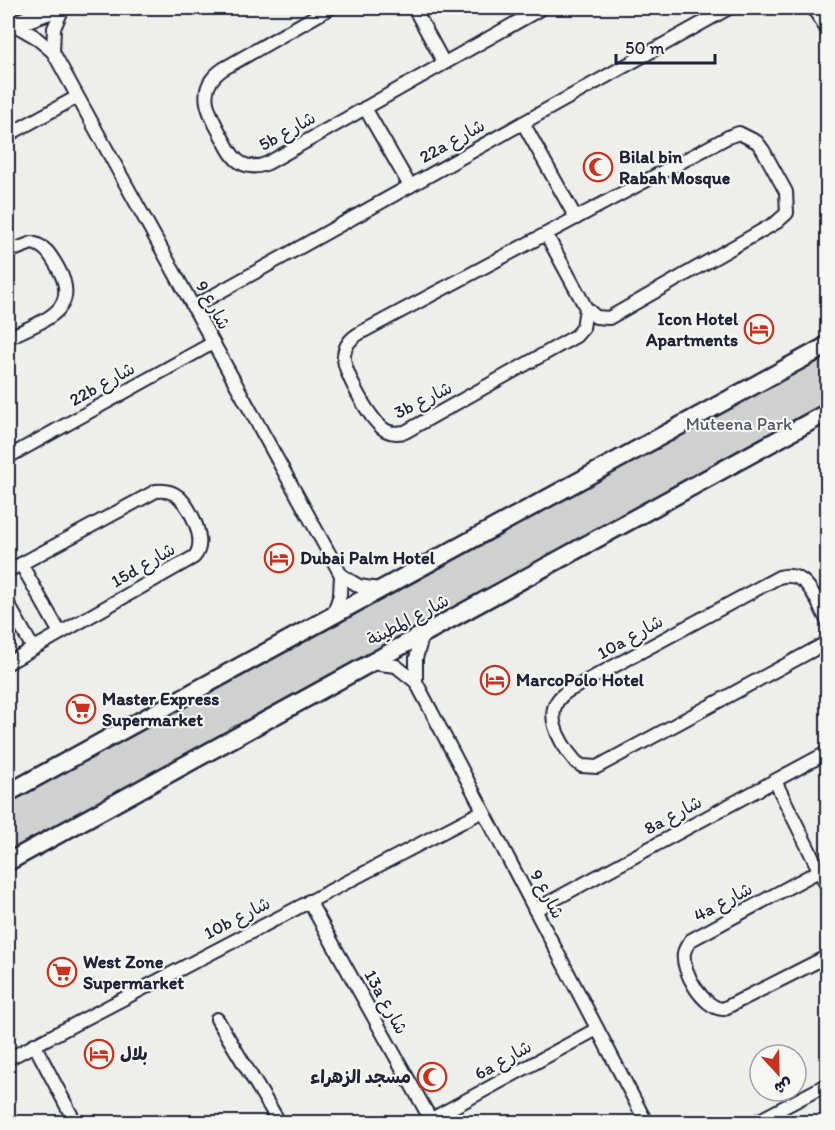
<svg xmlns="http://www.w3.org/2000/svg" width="835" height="1130" viewBox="0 0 835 1130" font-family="Itim,'Playpen Sans Arabic',sans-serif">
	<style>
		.green { fill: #d0d0d1; stroke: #797986; stroke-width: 1.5 }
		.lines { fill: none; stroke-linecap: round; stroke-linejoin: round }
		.street-casing { stroke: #22223b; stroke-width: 16 }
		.secondary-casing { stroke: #22223b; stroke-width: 21 }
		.street { stroke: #f6f6f2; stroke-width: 12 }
		.secondary { stroke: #f6f6f2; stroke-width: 16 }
		.labels { text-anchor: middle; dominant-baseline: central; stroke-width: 4.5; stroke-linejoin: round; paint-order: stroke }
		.street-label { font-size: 18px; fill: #22223b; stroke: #f6f6f2 }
		.poi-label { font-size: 18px; font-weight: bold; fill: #22223b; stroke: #f6f6f2; text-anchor: start }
		.park-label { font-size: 18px; fill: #565668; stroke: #f6f6f2 }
	</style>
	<rect width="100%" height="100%" fill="#eeeeeb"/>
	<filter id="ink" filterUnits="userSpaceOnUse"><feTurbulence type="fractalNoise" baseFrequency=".0167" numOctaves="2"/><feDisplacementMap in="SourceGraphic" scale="12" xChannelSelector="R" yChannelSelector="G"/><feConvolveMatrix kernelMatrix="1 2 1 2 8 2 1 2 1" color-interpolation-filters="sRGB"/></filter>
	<g filter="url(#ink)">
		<polygon class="green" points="827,344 827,405 8,857 8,796"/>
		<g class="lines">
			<g class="street-casing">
				<g id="street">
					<path d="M330,8l-107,61c-29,20 -14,44 -1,68 5,9 10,21 19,26 9,5 18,4 27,0l274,-155"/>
					<polyline points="414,8 444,63"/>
					<polyline points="13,24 34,36 53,52 341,575 359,586 379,589"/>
					<polyline points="53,52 54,28 63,8"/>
					<polyline points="365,108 410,186"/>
					<polyline points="523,123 576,218"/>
					<polyline points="8,135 77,97"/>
					<path d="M546,234l40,74 10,9 13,1 168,-96 10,-9 -1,-21 -23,-42 -6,-8 -18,-9 -11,4 -368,196c-9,5 -15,12 -16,22 -2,15 28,70 43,76 6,3 12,2 18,1l171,-96 7,-8 3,-20"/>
					<path d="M8,252l24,-9c14,3 19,13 26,25 25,44 -18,53 -50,70"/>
					<polyline points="193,307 729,8"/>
					<polyline points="8,457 213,343"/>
					<polyline points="21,564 60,633"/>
					<path d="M8,571l148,-80c8,-1 16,0 23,6 12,12 29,45 15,60l-186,106"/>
					<polyline points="8,604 33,648"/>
					<polyline points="333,615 340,595 341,575"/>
					<path d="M828,622c-12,-21 -20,-53 -49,-45l-211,114c-29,18 -9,51 8,71l6,4 15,1 231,-125"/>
					<polyline points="371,663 396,666 416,682 646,1122"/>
					<polyline points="416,682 416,658 423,634"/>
					<polyline points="775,781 828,888"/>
					<path d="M828,866l-137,74c-3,4 -6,8 -7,13 -3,18 20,56 39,56l105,-53"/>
					<polyline points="309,901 431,1120"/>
					<polyline points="535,910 828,752"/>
					<polyline points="217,1019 279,1122"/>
					<polyline points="34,1044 75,1122"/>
					<polyline points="8,1059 483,811"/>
					<polyline points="426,1122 597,1029"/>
					<polyline points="756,1122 828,1084"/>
				</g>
			</g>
			<g class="secondary-casing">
				<g id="secondary">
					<polyline points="816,8 828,27"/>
					<polyline points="8,26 58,8"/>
					<polyline points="8,793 828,345"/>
					<polyline points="8,862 828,412"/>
				</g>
			</g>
			<use href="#street" class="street"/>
			<use href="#secondary" class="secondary"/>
		</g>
	</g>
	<defs>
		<g id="mosque-ring" transform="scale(1.5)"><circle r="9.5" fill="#f6f6f2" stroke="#c8321e" stroke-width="1.5"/><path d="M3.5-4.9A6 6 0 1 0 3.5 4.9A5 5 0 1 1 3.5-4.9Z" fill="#c8321e"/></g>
		<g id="hotel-ring" transform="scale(1.5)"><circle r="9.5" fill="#f6f6f2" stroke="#c8321e" stroke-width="1.5"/><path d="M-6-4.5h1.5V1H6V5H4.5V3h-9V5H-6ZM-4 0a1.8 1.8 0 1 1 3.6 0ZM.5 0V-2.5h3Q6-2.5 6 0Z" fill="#c8321e"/></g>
		<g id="supermarket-ring" transform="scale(1.5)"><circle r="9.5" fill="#f6f6f2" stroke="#c8321e" stroke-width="1.5"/><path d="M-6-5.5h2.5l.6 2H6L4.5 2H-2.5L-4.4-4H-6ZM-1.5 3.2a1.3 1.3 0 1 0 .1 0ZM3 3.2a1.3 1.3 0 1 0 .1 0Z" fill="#c8321e"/></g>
	</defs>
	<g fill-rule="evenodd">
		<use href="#mosque-ring" x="598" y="167"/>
		<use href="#hotel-ring" x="759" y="329"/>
		<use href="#hotel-ring" x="279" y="558"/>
		<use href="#hotel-ring" x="495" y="680"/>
		<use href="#supermarket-ring" x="81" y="709"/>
		<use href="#supermarket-ring" x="62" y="972"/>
		<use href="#hotel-ring" x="99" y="1054"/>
		<use href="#mosque-ring" x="432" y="1077"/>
	</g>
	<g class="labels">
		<g class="street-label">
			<text transform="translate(287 131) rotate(-29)">5b شارع</text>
			<text transform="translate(452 141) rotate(-29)">22a شارع</text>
			<text transform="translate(213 305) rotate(61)">شارع 9</text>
			<text transform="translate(102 384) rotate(-29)">22b شارع</text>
			<text transform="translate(423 400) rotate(-26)">3b شارع</text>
			<text transform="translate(143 565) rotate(-30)">15d شارع</text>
			<text transform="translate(408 620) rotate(-28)">شارع المطينة</text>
			<text transform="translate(630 637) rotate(-29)">10a شارع</text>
			<text transform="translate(673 815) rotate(-28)">8a شارع</text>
			<text transform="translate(547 894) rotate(62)">شارع 9</text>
			<text transform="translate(723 902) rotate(-28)">4a شارع</text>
			<text transform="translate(237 918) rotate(-27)">10b شارع</text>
			<text transform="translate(386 1002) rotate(61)">13a شارع</text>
			<text transform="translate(503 1060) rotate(-29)">6a شارع</text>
		</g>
		<g class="poi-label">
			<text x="619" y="157">Bilal bin<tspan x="619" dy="21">Rabah Mosque</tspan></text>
			<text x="738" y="319" text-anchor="end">Icon Hotel<tspan x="738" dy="21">Apartments</tspan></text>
			<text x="300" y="558">Dubai Palm Hotel</text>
			<text x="516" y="680">MarcoPolo Hotel</text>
			<text x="102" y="699">Master Express<tspan x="102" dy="21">Supermarket</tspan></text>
			<text x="83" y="962">West Zone<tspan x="83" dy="21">Supermarket</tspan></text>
			<text x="120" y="1054">بلال</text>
			<text x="411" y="1077" text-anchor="end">مسجد الزهراء</text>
		</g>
		<g class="park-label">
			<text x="739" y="424">Muteena Park</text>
		</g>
	</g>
	<rect width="835" height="1130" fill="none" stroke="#f6f6f2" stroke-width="30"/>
	<rect x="15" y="15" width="805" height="1100" fill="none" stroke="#22223b" stroke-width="2" filter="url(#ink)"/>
	<g transform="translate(778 1073) rotate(158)"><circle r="28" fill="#f6f6f2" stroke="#a1a1a9" stroke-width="1.5"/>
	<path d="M0-4.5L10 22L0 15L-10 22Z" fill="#c8321e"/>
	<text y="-9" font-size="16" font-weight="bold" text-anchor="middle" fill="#22223b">ش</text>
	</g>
	<path d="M616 54v9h99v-9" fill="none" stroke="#22223b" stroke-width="3"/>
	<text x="625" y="54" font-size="18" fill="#22223b" stroke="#f6f6f2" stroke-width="4.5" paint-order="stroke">50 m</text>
</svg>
